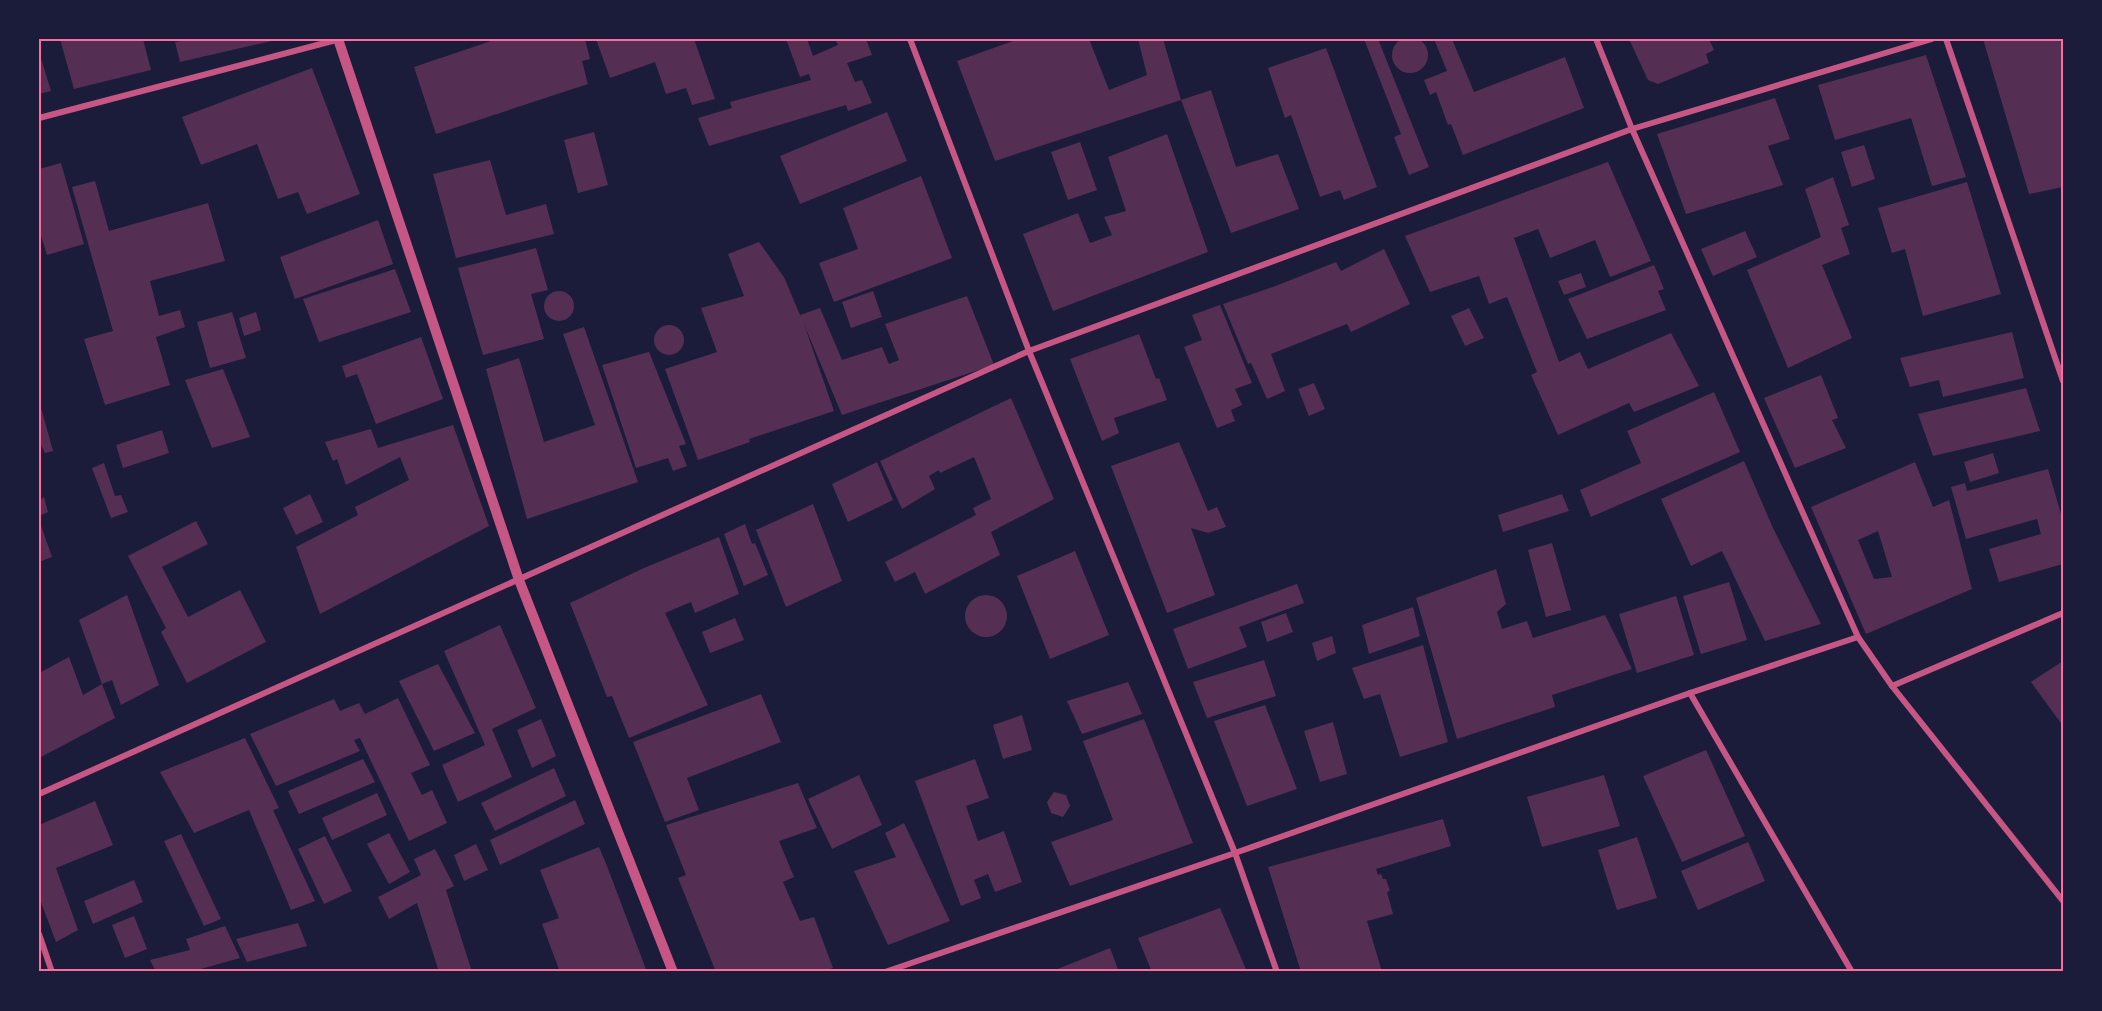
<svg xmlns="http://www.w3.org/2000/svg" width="2102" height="1011" viewBox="0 0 2102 1011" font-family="'Source Sans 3',sans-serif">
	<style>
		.building { fill: #542f53; fill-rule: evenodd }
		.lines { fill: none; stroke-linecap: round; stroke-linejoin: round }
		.minor { stroke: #c65784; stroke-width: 6 }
		.tertiary { stroke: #c65784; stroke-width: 10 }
		.neatline { fill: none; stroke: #ff6b9d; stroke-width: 2 }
	</style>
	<rect width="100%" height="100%" fill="#1b1b3a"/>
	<g class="building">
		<circle cx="1410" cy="55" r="18"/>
		<polygon points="60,39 143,39 151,70 74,89"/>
		<polygon points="189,39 275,39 276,40 180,62 175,42"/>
		<polygon points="497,39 585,39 590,59 582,61 588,84 436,134 414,67"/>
		<polygon points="596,39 694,39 715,99 692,105 686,88 666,94 655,62 610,78"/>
		<polygon points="786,39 807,39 813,56 838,45 835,39 866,39 872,55 847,63 855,82 862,80 872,103 848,111 846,105 709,146 698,118 732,108 730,102 811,80 809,74 800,77"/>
		<polygon points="1019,39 1089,39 1109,90 1147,75 1138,39 1163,39 1181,100 995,161 957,61"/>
		<polygon points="1364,39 1378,39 1429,167 1409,175 1394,137 1401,134"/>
		<polygon points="1434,39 1452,39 1474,92 1565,57 1584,108 1463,155 1451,124 1448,125 1436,92 1430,95 1424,80 1447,71"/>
		<polygon points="1629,39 1709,39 1714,50 1706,54 1709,63 1658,84 1648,80"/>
		<polygon points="1983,39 2063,39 2063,187 2029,194"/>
		<polygon points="1326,48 1377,187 1344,200 1340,190 1320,197 1291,115 1285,118 1268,68"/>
		<polygon points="39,52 51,91 39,94"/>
		<polygon points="1926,55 1966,177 1932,186 1911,118 1835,140 1818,85"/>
		<polygon points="312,68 360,194 307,214 298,192 278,199 257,144 201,165 182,117"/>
		<polygon points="1211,90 1236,167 1278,154 1299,209 1231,233 1181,100"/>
		<polygon points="1775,98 1790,139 1768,146 1783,185 1686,214 1657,134"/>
		<polygon points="887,112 907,161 800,204 780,156"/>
		<polygon points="594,132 608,185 578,193 564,140"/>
		<polygon points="1167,134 1208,252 1053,311 1023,234 1078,213 1090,243 1112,235 1104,217 1126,211 1108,157"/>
		<polygon points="1080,142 1097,190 1068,200 1051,152"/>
		<polygon points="1864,145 1875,179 1852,187 1841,152"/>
		<polygon points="490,160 506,215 546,204 554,234 456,258 433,174"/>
		<polygon points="1608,162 1651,261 1610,277 1595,240 1550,258 1538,229 1514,238 1559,362 1580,352 1588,369 1671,333 1699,386 1634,412 1629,403 1558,435 1531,375 1537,372 1507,297 1489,304 1479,276 1430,292 1405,236"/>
		<polygon points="61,163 84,244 47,255 39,229 39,169"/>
		<polygon points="921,176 952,258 834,302 819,263 858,249 843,208"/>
		<polygon points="1833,177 1849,225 1841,228 1850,254 1822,265 1852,338 1788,368 1747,270 1821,237 1805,189"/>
		<polygon points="95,181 109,231 208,203 225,261 150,281 159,316 180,310 185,327 156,337 170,385 105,405 84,339 113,331 72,187"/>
		<polygon points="1967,182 2001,294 1923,316 1905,249 1892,253 1878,208"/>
		<polygon points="378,220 393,264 295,299 280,257"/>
		<polygon points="1745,231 1757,257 1713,276 1701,249"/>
		<polygon points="759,242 784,277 800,315 820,308 842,360 882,347 889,364 899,360 885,324 967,296 994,365 842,415 804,324 834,411 749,439 750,442 698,460 665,369 717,352 701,308 744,296 728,254"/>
		<polygon points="536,248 548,290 531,294 544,339 483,355 458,268"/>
		<polygon points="1384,249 1410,304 1351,332 1347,324 1271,354 1285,391 1267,399 1251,363 1248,364 1223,304 1273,287 1336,262 1341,271"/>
		<polygon points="1654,265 1664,289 1658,291 1666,310 1587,339 1568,299"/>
		<polygon points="395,269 411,312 319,342 303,299"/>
		<polygon points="1581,273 1586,287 1564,295 1558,281"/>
		<polygon points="873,291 882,317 851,328 842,302"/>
		<circle cx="559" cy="306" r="15"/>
		<polygon points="1220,305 1252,383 1235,389 1242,405 1231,410 1235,421 1217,428 1184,347 1202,340 1192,315"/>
		<polygon points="1469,308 1484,338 1465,346 1451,316"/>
		<polygon points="232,312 246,358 210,368 197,322"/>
		<polygon points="256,312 261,330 244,336 239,318"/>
		<circle cx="669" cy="340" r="15"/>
		<polygon points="584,327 638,482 527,519 486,369 519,358 544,442 595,425 563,334"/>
		<polygon points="2012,332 2024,378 1943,397 1939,380 1910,387 1900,358"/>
		<polygon points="1139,334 1156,379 1159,378 1167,400 1114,418 1119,433 1102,441 1070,359"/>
		<polygon points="421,337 443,399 376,424 357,374 346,378 342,366"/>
		<polygon points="649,352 686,444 679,446 687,466 673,471 668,458 636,468 602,365"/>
		<polygon points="223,369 250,437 212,448 185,380"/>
		<polygon points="1821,375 1838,418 1832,420 1846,448 1795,468 1764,398"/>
		<polygon points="1314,383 1325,409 1309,416 1298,389"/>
		<polygon points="2026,388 2040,431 1933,456 1918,414"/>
		<polygon points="1714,392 1740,452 1591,517 1580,490 1641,463 1627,431"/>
		<polygon points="1011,398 1054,499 991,532 1000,555 925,594 915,572 895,582 885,562 976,515 973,508 991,499 974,457 940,473 939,470 929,476 935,489 902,509 880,461"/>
		<polygon points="40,404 53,451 45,453 39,441"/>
		<polygon points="453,425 489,526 320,614 296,547 358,515 355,507 409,480 400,457 346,485 337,459 333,461 325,442 371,429 378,448"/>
		<polygon points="162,430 169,453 123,468 116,445"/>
		<polygon points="1179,442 1208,511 1217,507 1226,527 1208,533 1191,528 1215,595 1167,613 1111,466"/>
		<polygon points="1993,453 1999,473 1970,482 1964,462"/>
		<polygon points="1744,461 1773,528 1821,624 1765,641 1722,551 1691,566 1661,499"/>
		<polygon points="877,462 893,500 848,522 832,484"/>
		<path d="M1915,462l18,45 16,-7 23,89 -106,45 -55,-127zM1878,531l14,46 -18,2 -16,-39z"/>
		<polygon points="104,463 115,496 121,495 128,512 111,518 92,468"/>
		<polygon points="2048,469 2063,521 2063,564 1999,582 1989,549 2041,534 2037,519 1966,539 1951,487 1965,483 1967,491"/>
		<polygon points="310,494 323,522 296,535 283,508"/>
		<polygon points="1562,494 1569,511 1503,532 1498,515"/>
		<polygon points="44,497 48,512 39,516 39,501"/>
		<polygon points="813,504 842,581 786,607 756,530"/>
		<polygon points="39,520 52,557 39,562"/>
		<polygon points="196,521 208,544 162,567 188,617 240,590 266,642 187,683 161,632 166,628 128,556"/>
		<polygon points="745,524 752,544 755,543 768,575 744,586 724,534"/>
		<polygon points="719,537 739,594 695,613 691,602 665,613 708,705 629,738 612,696 607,697 570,603 644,568"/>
		<polygon points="1552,543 1571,610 1546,617 1528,550"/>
		<polygon points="1075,551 1109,635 1050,659 1017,576"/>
		<polygon points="1496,569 1506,604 1497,612 1502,629 1527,621 1533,638 1605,615 1632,669 1552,695 1555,707 1457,739 1416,598"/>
		<polygon points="1729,582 1747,640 1701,654 1683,596"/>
		<polygon points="1297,584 1304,603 1239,627 1247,647 1188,669 1173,629"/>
		<circle cx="986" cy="616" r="21"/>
		<polygon points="127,595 159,685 121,705 112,680 102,684 79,620"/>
		<polygon points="1676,596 1694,655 1637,673 1619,614"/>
		<polygon points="1413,607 1420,636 1369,654 1362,625"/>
		<polygon points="1286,613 1293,632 1267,642 1261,622"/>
		<polygon points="735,618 744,640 710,653 702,632"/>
		<polygon points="500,625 536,708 492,729 512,777 458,802 442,765 485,745 444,651"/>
		<polygon points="1332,636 1336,653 1317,661 1312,643"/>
		<polygon points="1423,645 1448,742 1400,757 1380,694 1364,699 1352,668"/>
		<polygon points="69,657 83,695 102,684 115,718 39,758 39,673"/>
		<polygon points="1264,660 1276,696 1207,718 1193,682"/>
		<polygon points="2063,661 2063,726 2031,682"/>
		<polygon points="438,664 475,733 434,751 399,681"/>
		<polygon points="1128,682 1142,714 1082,734 1067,701"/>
		<polygon points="761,694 781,742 687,778 699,810 665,822 633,742"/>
		<polygon points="398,698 430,765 411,773 422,795 432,790 447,823 409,841 360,738 354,740 360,751 276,786 250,734 334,699 340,711 359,703 365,714"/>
		<polygon points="1265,705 1297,789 1247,806 1214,721"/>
		<polygon points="1022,715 1032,750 1003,759 993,725"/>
		<polygon points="541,719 556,756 532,768 517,730"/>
		<polygon points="1144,719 1193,843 1070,886 1051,842 1113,820 1083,741"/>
		<polygon points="1333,722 1347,774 1320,782 1304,731"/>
		<polygon points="245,738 279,808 273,810 315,901 291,910 249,810 194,833 160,772"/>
		<polygon points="1706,750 1745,836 1682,862 1643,776"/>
		<polygon points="363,759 375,782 299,814 288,791"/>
		<polygon points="975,759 989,798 966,806 978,841 1004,831 1022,882 995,892 988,874 974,880 981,898 961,906 915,781"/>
		<polygon points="554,768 566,796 495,831 481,803"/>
		<polygon points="859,775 882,825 832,849 808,799"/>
		<polygon points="1604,775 1620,826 1542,847 1527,797"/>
		<polygon points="798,783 817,828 779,841 794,877 783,882 800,921 814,917 833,968 823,972 716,972 678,878 686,875 666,825"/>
		<polygon points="1054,792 1066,795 1070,806 1063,817 1051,813 1047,802"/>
		<polygon points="377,793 387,815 332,840 322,818"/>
		<polygon points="575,800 585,824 500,865 490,840"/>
		<polygon points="95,801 113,845 56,868 78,930 56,942 39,897 39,825"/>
		<polygon points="1443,819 1451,846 1376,869 1378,875 1381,874 1383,879 1386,879 1390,891 1387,892 1393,914 1367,921 1382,972 1301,972 1268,867"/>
		<polygon points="904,823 950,921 888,945 854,871 896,857 885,833"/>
		<polygon points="389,833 410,872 389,884 367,844"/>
		<polygon points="181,834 221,919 204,926 164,841"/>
		<polygon points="325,836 352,891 324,904 298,849"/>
		<polygon points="1637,837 1657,898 1617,910 1598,850"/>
		<polygon points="1748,842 1765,881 1698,910 1681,871"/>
		<polygon points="476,844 488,870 464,881 454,855"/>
		<polygon points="599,847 607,866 647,972 560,972 542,924 559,918 540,870"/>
		<polygon points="435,849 454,886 446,890 472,972 439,972 417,903 389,919 378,897 421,875 414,859"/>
		<polygon points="134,880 143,902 93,924 84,901"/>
		<polygon points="1220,908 1247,972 1152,972 1138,938"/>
		<polygon points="134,916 147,949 125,958 112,925"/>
		<polygon points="298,923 307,946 247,962 236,939"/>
		<polygon points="225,926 240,958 190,972 156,972 150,960 190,950 186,939"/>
		<polygon points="1110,948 1119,972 1050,972"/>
	</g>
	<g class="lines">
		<g class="minor">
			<polyline points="910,39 1029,351 1235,853 1277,972"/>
			<polyline points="1596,39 1632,129 1858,637 1892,686 2063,901"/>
			<polyline points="1946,39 2063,381"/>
			<polyline points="39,118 340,39"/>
			<polyline points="1892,686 2063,613"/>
			<polyline points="1690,693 1852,972"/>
			<polyline points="39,794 1029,351 1632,129 1932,39"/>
			<polyline points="39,934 52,972"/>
			<polyline points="885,972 1235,853 1690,693 1858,637"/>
		</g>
		<polyline class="tertiary" points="338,39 519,580 673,972"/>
	</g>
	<rect width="2102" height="1011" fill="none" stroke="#1b1b3a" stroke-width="81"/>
	<rect x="40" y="40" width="2022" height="930" class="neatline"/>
</svg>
